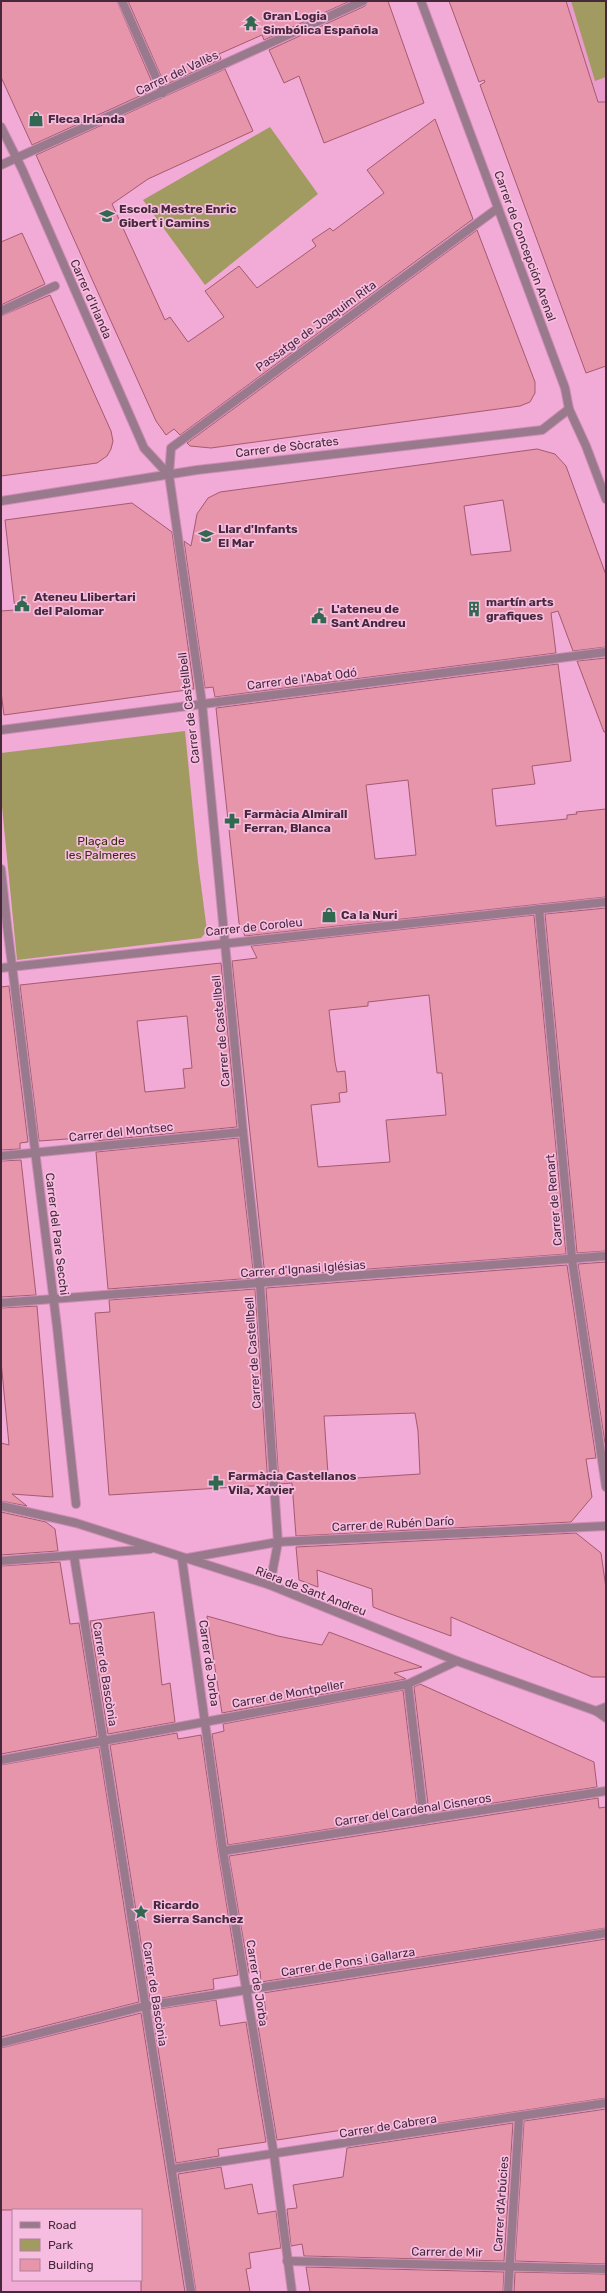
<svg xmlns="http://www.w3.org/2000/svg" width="607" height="2293" viewBox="0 0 607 2293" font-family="Rubik,sans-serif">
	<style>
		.built { fill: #e99ccb }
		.green { fill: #a19b62 }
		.building { fill: #e695aa; stroke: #a55a70; fill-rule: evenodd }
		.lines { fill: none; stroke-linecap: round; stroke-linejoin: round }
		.pedestrian-casing { stroke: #cc8eb4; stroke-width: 10 }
		.minor-casing { stroke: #cc8eb4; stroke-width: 10 }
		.pedestrian { stroke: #99798c; stroke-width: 8 }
		.minor { stroke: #99798c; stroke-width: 8 }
		.labels { text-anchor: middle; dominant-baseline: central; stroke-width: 3.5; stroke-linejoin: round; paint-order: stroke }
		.poi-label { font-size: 12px; font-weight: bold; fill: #45293b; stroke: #f7bde0; text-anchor: start }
		.street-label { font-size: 12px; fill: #45293b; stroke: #f7bde0 }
		.park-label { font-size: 12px; fill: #36320d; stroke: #f7bde0 }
	</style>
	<rect width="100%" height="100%" fill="#f2aad6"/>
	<polygon class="built" points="562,1 606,1 606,102 598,102 569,10"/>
	<g class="green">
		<polygon points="571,1 606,1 606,77 595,81"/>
		<polygon points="270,127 318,194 205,285 143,200"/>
		<polygon points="185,731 198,862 207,931 201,938 17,960 1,796 1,753"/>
	</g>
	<g class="building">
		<polygon points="1,1 117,1 155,89 32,145 1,77"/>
		<polygon points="128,1 350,1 264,40 262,35 219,54 221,59 165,85"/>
		<polygon points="368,1 388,1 424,103 324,143 299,76 284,83 269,50 365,6"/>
		<polygon points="449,1 566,1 598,102 606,102 606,366 586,373 480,85 485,82 484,80 479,82"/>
		<polygon points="225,69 253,131 148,179 112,204 165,320 170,317 188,342 224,317 205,291 239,266 257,288 316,246 312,240 330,228 333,231 384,193 367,170 435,119 473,219 180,435 174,429 166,435 156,421 36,155"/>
		<polygon points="477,230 535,382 535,393 530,402 520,406 211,448 190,446 187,443"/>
		<polygon points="22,233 45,284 1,305 1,242"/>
		<polygon points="50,295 111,431 113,441 111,449 107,456 97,463 1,476 1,316"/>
		<path d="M537,449l18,5 11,12 40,109v72l-33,4 -15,-40 -7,2 5,40 -341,44 -2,-10 -8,1 -21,-147 7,5 6,-32 11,-16 12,-6zM503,500l8,51 -40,4 -7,-49z"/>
		<polygon points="132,503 172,532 194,689 4,715 1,692 1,611 15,610 5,520"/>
		<polygon points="606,658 606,732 604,732 577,661"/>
		<path d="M558,664l13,97 -39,5 3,18 -43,5 4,37 71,-7v-4l10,-1 -1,-2 30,-3v88l-361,39 -6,-13 -23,-215zM408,780l8,75 -41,4 -9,-74z"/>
		<polygon points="606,908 606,1251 577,1253 545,914"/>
		<path d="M534,915l32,339 -301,23 -33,-316 25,-3 -6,-12zM429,995l8,78h5l4,42 -60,5 4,42 -72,5 -7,-62 29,-3 -1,-9 8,-1 -2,-21 -8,1 -2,-10 -6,-52 39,-4v-4z"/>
		<path d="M221,963l16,164 -142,14v-4l-56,4 -19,-156zM187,1016l5,52 -9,1 2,19 -40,4 -8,-71z"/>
		<polygon points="9,986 28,1142 20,1143 20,1149 1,1150 1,987"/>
		<polygon points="238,1138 254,1278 108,1289 96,1152"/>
		<polygon points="21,1160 36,1295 1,1297 1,1161"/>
		<polygon points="606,1262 606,1450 578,1264"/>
		<path d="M567,1265l29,193 -10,1 6,38 -21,25 -275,14 -4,-53 -13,1 -13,-196zM415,1413l3,18 2,43 -79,5v-6l-13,1 -4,-58z"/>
		<polygon points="255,1289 268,1485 109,1495 95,1313 110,1312 109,1300"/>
		<polygon points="37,1306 53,1497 12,1494 27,1506 1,1501 1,1443 9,1445 1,1361 1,1308"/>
		<polygon points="1,1512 46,1522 55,1529 58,1551 1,1555"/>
		<polygon points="576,1533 601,1553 606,1588 606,1677 592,1677 451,1617 451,1636 388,1613 373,1607 372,1589 317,1570 318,1587 299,1580 296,1547"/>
		<polygon points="60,1562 70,1624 79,1623 97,1736 1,1754 1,1566"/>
		<polygon points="154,1612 162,1685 170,1683 175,1722 108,1734 90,1621"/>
		<polygon points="207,1616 278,1636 322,1645 329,1632 422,1667 394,1673 406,1679 222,1713"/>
		<polygon points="420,1684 594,1762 597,1787 429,1813 414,1687"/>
		<polygon points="403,1690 418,1815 228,1845 212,1734 224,1731 223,1724"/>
		<polygon points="177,1733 178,1739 201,1735 218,1852 238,1975 213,1979 214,1989 150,2000 110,1745"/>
		<polygon points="99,1747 139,2002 1,2037 1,1765"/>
		<polygon points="598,1798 599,1808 606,1807 606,1928 261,1982 260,1971 249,1973 229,1856"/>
		<polygon points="606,1939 606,2098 348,2137 349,2129 277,2140 257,2020 267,2019 263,1993"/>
		<polygon points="216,2000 220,2026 246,2022 266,2142 218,2149 219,2156 176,2163 152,2010"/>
		<polygon points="141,2013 185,2292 141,2292 141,2210 1,2210 1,2048"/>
		<polygon points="606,2109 606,2264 515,2261 524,2121"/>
		<polygon points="513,2123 504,2261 304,2256 302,2244 291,2246 287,2209 297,2208 293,2185 343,2177 347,2148"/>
		<polygon points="221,2167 225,2189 252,2184 258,2214 276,2211 281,2248 249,2253 251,2268 246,2269 250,2292 196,2292 178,2174"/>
		<polygon points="306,2267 504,2272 503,2292 310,2292"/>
		<polygon points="515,2272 606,2274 606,2292 514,2292"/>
	</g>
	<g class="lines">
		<g class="pedestrian-casing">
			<g id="pedestrian">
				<polyline points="1,311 55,286"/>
				<polyline points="1,869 7,925"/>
				<polyline points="66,1412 76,1504"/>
			</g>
		</g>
		<g class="minor-casing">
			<g id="minor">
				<polyline points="122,1 163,93"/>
				<polyline points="421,1 565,388 569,409 586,446 606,499"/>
				<polyline points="1,127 22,169 144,448 169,475"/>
				<polyline points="1,165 363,1"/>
				<polyline points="1,501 197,470 542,430 569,409"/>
				<polyline points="1,730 606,652"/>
				<polyline points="539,909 572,1259 606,1487"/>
				<polyline points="7,925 57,1327 66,1412"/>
				<polyline points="1,968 606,902"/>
				<polyline points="1,1156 243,1132"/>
				<polyline points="1,1303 606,1256"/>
				<polyline points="1,1506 76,1523 270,1585 457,1661 596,1711 606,1718"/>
				<polyline points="74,1556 191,2292"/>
				<polyline points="1,1561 150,1549"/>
				<polyline points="270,1585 278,1542 260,1284 243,1132 202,703 169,475 171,448 498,208"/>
				<polyline points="408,1684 424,1820"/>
				<polyline points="596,1711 606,1707"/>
				<polyline points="1,1760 408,1684 457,1661"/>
				<polyline points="223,1851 606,1791"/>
				<polyline points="1,2043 145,2006 606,1933"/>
				<polyline points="172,2169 606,2103"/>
				<polyline points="287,2261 606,2269"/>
				<polyline points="292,2292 274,2155 223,1851 182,1559 278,1542 606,1526"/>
				<polyline points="508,2292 519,2118"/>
			</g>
		</g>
		<use href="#pedestrian" class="pedestrian"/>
		<use href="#minor" class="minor"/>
	</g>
	<defs>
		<g id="temple-bare" transform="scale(1.2)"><path d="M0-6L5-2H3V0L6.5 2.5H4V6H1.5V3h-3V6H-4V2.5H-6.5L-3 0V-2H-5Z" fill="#31684f" stroke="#f7bde0" stroke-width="2.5" paint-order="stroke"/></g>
		<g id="shop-bare" transform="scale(1.2)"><path d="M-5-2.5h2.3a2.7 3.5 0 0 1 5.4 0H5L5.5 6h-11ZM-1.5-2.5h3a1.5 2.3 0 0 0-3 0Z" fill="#31684f" stroke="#f7bde0" stroke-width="2.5" paint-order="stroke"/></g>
		<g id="school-bare" transform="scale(1.2)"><path d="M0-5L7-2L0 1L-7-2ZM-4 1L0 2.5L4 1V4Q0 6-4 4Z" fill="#31684f" stroke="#f7bde0" stroke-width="2.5" paint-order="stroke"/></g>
		<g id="civic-bare" transform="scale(1.2)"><path d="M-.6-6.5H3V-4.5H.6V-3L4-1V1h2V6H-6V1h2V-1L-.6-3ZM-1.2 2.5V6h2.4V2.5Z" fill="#31684f" stroke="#f7bde0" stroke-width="2.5" paint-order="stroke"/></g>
		<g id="building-bare" transform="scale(1.2)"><path d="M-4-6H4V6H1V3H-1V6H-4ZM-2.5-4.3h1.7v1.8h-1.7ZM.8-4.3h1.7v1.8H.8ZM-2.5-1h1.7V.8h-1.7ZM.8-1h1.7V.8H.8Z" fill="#31684f" stroke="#f7bde0" stroke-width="2.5" paint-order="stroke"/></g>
		<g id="pharmacy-bare" transform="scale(1.2)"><path d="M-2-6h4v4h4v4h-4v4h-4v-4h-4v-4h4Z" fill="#31684f" stroke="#f7bde0" stroke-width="2.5" paint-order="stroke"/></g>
		<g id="sight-bare" transform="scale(1.2)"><path d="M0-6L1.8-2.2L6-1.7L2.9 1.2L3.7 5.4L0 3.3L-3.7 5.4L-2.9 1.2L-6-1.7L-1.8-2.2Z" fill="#31684f" stroke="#f7bde0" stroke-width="2.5" paint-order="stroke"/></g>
	</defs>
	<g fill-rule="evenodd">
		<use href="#temple-bare" x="251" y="23"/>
		<use href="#shop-bare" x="36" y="119"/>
		<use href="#school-bare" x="107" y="216"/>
		<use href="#school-bare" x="206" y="536"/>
		<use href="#civic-bare" x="22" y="604"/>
		<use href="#building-bare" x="474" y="609"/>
		<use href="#civic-bare" x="319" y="616"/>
		<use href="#pharmacy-bare" x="232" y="821"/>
		<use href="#shop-bare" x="329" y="915"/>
		<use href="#pharmacy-bare" x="216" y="1483"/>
		<use href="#sight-bare" x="141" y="1912"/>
	</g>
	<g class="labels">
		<g class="poi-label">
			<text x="263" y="16">Gran Logia<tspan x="263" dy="14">Simbólica Española</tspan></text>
			<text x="48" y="119">Fleca Irlanda</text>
			<text x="119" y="209">Escola Mestre Enric<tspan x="119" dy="14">Gibert i Camins</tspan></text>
			<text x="218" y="529">Llar d'Infants<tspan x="218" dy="14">El Mar</tspan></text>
			<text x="34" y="597">Ateneu Llibertari<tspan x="34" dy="14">del Palomar</tspan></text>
			<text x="486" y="602">martín arts<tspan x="486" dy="14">grafiques</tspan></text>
			<text x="331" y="609">L'ateneu de<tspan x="331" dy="14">Sant Andreu</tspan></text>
			<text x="244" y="814">Farmàcia Almirall<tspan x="244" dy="14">Ferran, Blanca</tspan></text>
			<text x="341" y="915">Ca la Nuri</text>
			<text x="228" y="1476">Farmàcia Castellanos<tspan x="228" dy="14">Vila, Xavier</tspan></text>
			<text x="153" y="1905">Ricardo<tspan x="153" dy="14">Sierra Sanchez</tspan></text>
		</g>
		<g class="street-label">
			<text transform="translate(177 73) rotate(-25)">Carrer del Vallès</text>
			<text transform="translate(525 246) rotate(70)">Carrer de Concepción Arenal</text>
			<text transform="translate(91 299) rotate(66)">Carrer d'Irlanda</text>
			<text transform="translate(316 326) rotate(-36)">Passatge de Joaquim Rita</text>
			<text transform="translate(287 447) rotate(-7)">Carrer de Sòcrates</text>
			<text transform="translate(302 679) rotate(-7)">Carrer de l'Abat Odó</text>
			<text transform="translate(189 708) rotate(-97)">Carrer de Castellbell</text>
			<text transform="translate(254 927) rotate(-6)">Carrer de Coroleu</text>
			<text transform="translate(221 1031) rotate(-95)">Carrer de Castellbell</text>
			<text transform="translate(121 1132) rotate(-6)">Carrer del Montsec</text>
			<text transform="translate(554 1200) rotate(-95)">Carrer de Renart</text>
			<text transform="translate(57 1234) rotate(83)">Carrer del Pare Secchi</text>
			<text transform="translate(303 1269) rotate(-4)">Carrer d'Ignasi Iglésias</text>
			<text transform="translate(253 1353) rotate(-94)">Carrer de Castellbell</text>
			<text transform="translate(393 1524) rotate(-3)">Carrer de Rubén Darío</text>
			<text transform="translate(311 1591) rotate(21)">Riera de Sant Andreu</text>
			<text transform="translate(209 1663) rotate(82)">Carrer de Jorba</text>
			<text transform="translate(105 1674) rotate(81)">Carrer de Bascònia</text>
			<text transform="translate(288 1694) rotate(-10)">Carrer de Montpeller</text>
			<text transform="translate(413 1810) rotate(-9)">Carrer del Cardenal Cisneros</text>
			<text transform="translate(348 1962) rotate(-9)">Carrer de Pons i Gallarza</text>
			<text transform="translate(257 1983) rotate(81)">Carrer de Jorba</text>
			<text transform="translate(155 1994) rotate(81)">Carrer de Bascònia</text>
			<text transform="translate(388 2126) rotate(-9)">Carrer de Cabrera</text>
			<text transform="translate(501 2204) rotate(-86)">Carrer d'Arbúcies</text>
			<text transform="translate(447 2252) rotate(1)">Carrer de Mir</text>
		</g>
		<g class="park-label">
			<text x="101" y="841">Plaça de<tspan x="101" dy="14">les Palmeres</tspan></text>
		</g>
	</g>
	<rect width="607" height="2293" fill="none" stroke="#45293b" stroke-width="4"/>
	<rect x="12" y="2209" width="130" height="72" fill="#f7bde0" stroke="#b0829e"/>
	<rect x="20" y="2222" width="20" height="6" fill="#99798c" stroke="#b0829e"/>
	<text x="48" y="2229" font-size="12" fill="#45293b">Road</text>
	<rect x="20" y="2239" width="20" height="12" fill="#a19b62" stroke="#b0829e"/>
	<text x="48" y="2249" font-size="12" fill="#45293b">Park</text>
	<rect x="20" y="2259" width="20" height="12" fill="#e695aa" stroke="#b0829e"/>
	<text x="48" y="2269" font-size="12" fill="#45293b">Building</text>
</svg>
